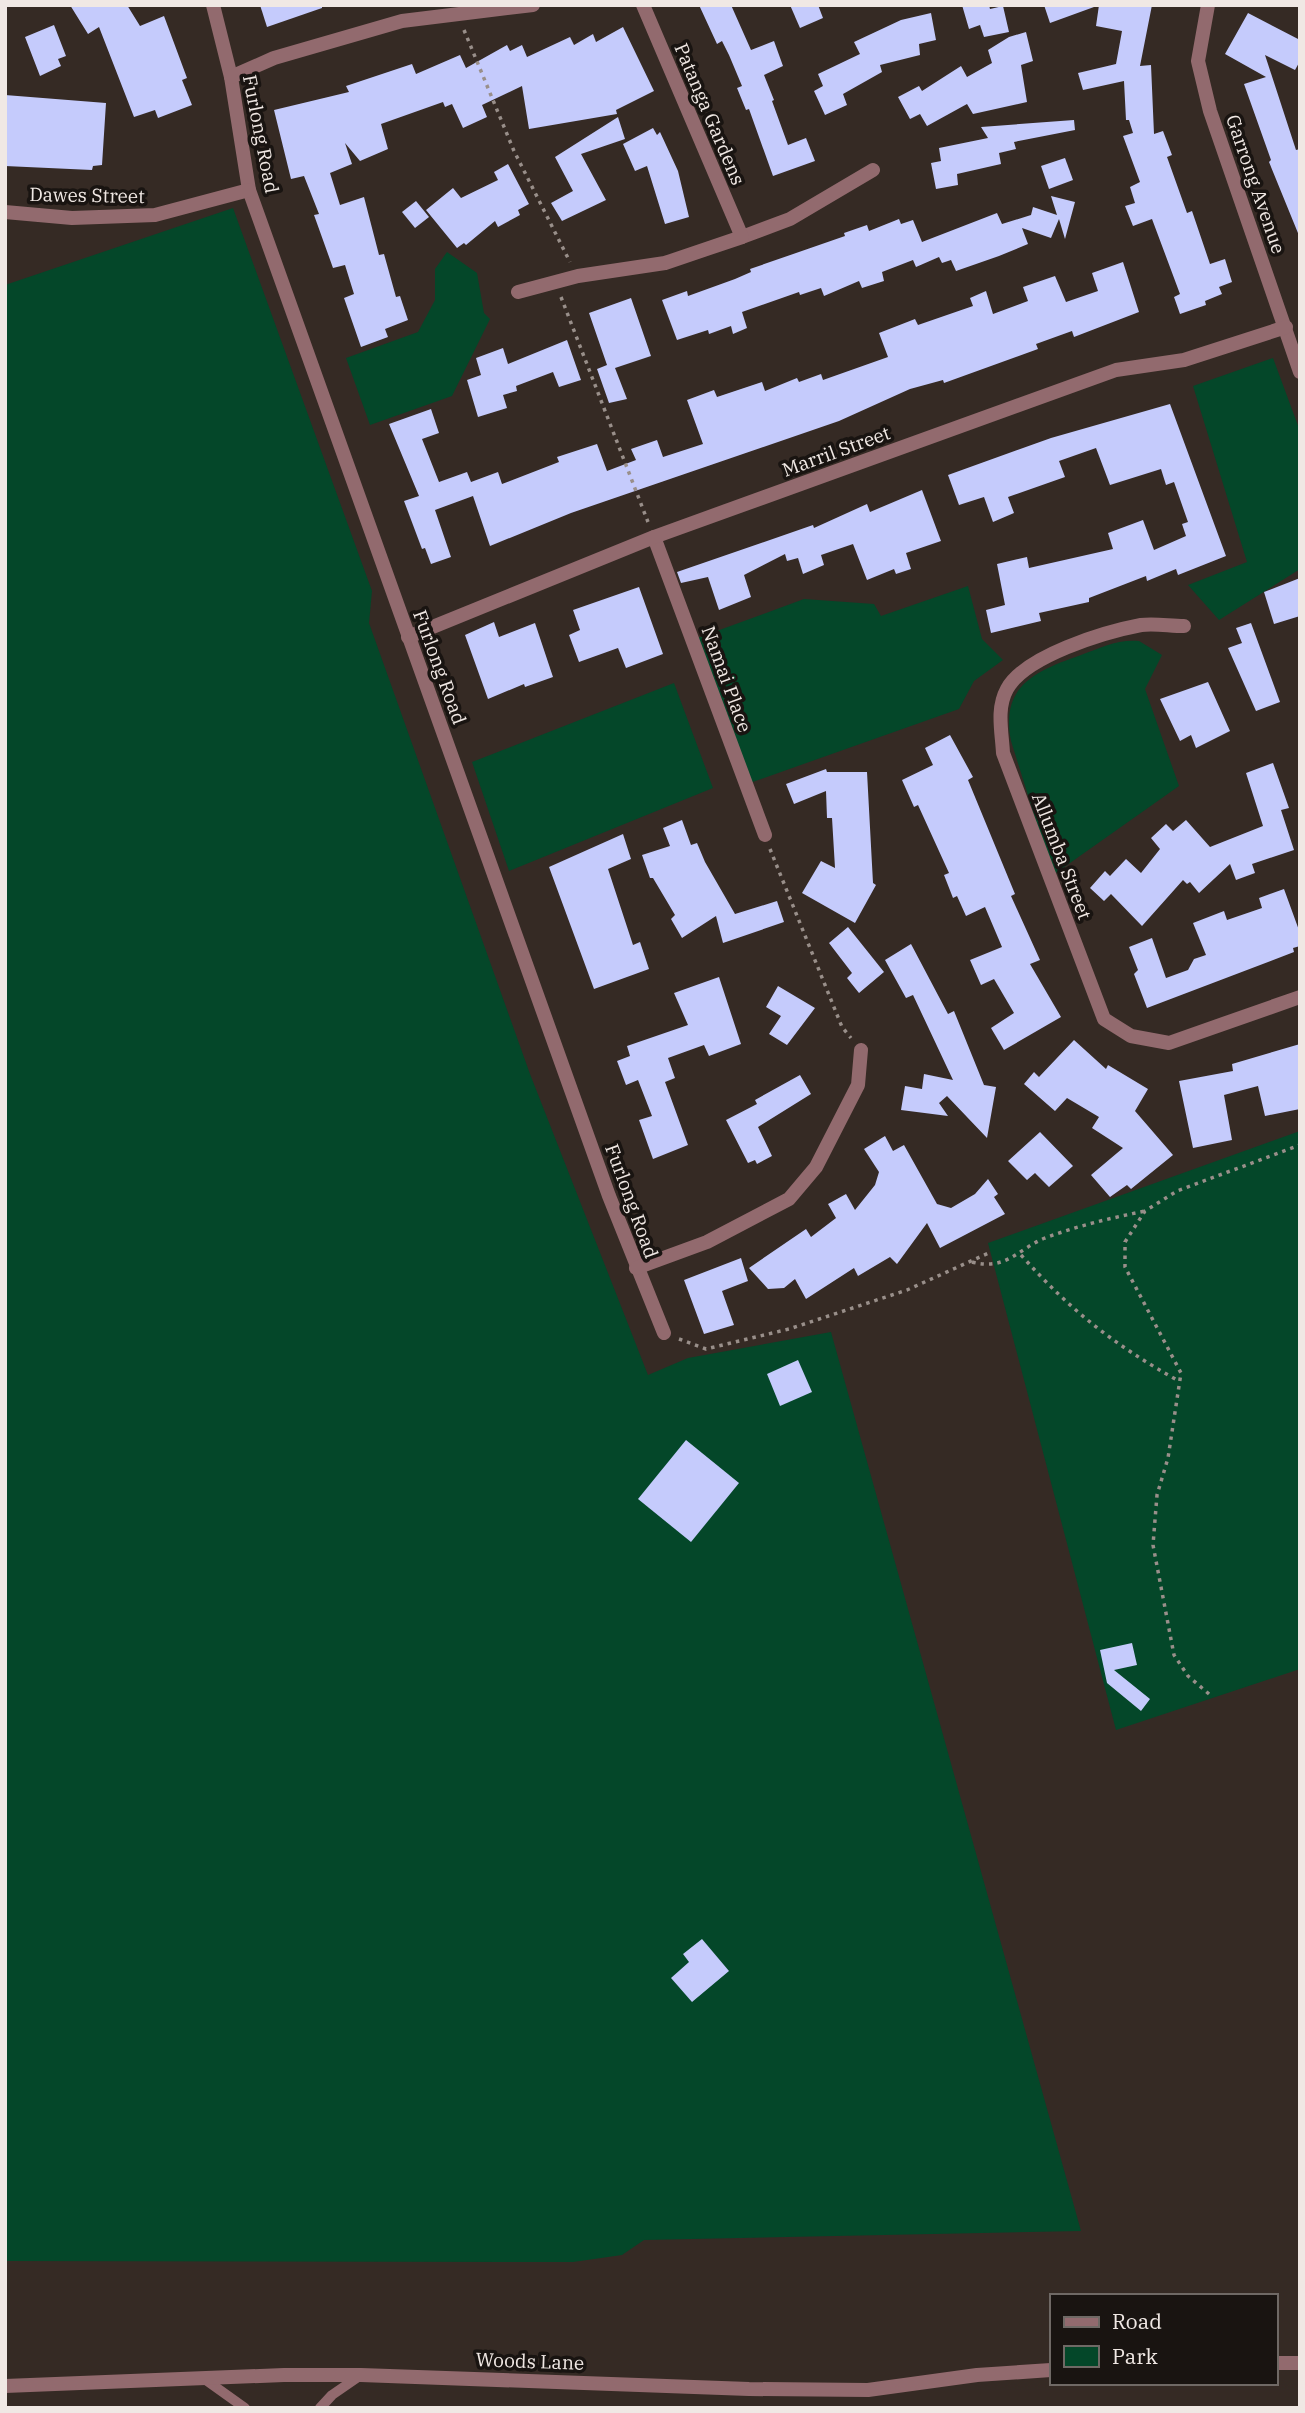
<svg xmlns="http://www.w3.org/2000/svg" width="1305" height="2413" viewBox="0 0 1305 2413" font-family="'IBM Plex Serif',serif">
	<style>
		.green { fill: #044729 }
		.building { fill: #c5cbfc }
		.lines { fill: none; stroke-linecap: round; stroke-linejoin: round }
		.path { stroke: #998f8a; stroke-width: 3.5; stroke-dasharray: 3.5 5; stroke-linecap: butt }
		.service { stroke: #926a6e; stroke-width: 10 }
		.minor { stroke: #926a6e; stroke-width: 14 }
		.labels { text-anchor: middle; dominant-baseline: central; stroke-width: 7; stroke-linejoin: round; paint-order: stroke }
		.street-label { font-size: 19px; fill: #f0e8e4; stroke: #191411 }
	</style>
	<rect width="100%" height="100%" fill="#352a24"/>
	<g class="green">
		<polygon points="233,208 372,591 369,623 530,1074 648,1375 688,1358 831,1332 1081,2231 644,2240 622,2255 573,2262 5,2261 5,285"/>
		<polygon points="447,252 477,273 484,313 490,319 452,396 370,425 346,358 418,332 435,300 435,269"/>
		<polygon points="1273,358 1300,431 1300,569 1219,620 1188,585 1247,562 1193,386"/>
		<polygon points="968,586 982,639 1003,660 974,681 959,709 747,784 692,640 804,599 874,604 881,616"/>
		<path d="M1139,641l23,14 -17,34 34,97 -126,89 -42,-134c-11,-56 25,-70 70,-86 19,-7 37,-16 58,-14z"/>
		<polygon points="674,683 713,788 509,871 472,762"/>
		<polygon points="1300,1131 1300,1669 1116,1730 988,1243"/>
	</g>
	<g class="building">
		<polygon points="70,5 127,5 140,26 164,16 187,78 182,80 192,105 158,118 155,110 134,117 99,27 88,34"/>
		<polygon points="260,5 322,5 322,8 267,27"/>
		<polygon points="699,5 731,5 751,50 774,41 783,66 764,75 774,100 772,101 788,145 806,138 815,161 773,176 749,109 746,110 737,88 742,86 729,55 722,41 717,44"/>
		<polygon points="790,5 818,5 823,18 800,28"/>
		<polygon points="962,5 989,5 990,9 1003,6 1009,32 984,37 980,25 969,29"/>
		<polygon points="1044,5 1093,5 1094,7 1050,23"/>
		<polygon points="1099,5 1152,5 1140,66 1151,65 1154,134 1163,131 1172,155 1167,157 1187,213 1192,211 1210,264 1225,259 1232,282 1219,287 1222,294 1205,301 1206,305 1180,314 1174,297 1180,294 1152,219 1133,226 1125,206 1135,203 1130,187 1140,182 1123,136 1133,133 1129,120 1126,120 1124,81 1083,90 1078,73 1116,64 1122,31 1096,26"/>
		<polygon points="931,13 936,40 919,44 920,55 880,65 882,72 843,94 847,105 825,115 814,91 823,86 818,74 860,54 854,42 901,20"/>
		<polygon points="1248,13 1300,40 1300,61 1295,70 1265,55 1296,150 1300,149 1300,238 1269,162 1271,160 1244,84 1266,77 1225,54"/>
		<polygon points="54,25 66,56 58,59 61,66 40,76 25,37"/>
		<polygon points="623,27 654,91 616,110 617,114 529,129 522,86 482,105 487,117 463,128 452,104 445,107 443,102 381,124 388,149 360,161 345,143 352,164 330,173 340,205 364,197 379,255 384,254 396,297 400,296 408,320 385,329 388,337 361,347 344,298 354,294 345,265 333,268 314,215 319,214 304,176 291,179 274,110 349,92 346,86 412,64 416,74 460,55 466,68 507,45 510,51 522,45 527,57 570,37 574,45 593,34 596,42"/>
		<polygon points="1026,32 1033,61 1021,65 1027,102 973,114 967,104 927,126 920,114 910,119 898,97 919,86 922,91 961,66 967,77 992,63 988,50 1009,37"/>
		<polygon points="5,95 106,103 102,165 93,166 92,170 5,166"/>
		<polygon points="618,117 625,139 581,154 606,200 562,221 551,203 573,191 555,157"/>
		<polygon points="1074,120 1075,130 1014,142 1016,149 999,153 1001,164 957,174 958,185 936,189 931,163 941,161 939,148 988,138 981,127"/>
		<polygon points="653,128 657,135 660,132 678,171 689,217 665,224 647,166 635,171 623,144"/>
		<polygon points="1065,158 1073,180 1049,189 1041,166"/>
		<polygon points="508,164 529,204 518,210 520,215 498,227 495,221 466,245 464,243 457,248 426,210 453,188 461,198 498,180 494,172"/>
		<polygon points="1051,196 1075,202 1065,239 1059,219 1051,238 1022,228 1028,244 999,256 956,271 951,260 942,263 939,257 916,267 913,260 882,272 884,281 862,288 859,281 824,296 821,288 800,295 799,292 742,312 747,328 733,334 731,326 709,334 708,330 677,340 662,300 687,291 688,296 735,279 751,272 750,269 845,236 844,233 867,225 869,231 899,219 901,224 913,220 922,242 997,213 1002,224 1031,215 1033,207 1057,215"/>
		<polygon points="416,201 429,217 415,228 402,212"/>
		<polygon points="1123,262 1139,312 1074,337 1072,331 1036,344 1038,349 944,383 943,380 910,389 839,421 571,513 490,546 473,496 435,510 451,557 431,564 425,548 422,549 404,501 419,496 389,424 431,409 439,433 422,439 439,482 467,472 471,482 498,472 502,484 559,462 557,457 597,444 607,471 636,460 631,449 657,440 663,457 703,444 687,400 714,390 717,397 762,382 765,391 797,378 799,382 821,374 823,380 888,357 879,333 915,319 918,325 973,306 970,298 986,291 993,314 1028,301 1023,287 1055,276 1066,302 1098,291 1092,273"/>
		<polygon points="631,298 651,356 615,368 627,399 609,403 597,369 607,365 589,313"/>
		<polygon points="567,340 581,380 559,387 553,372 516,386 517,391 503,395 507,408 478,417 467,380 481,375 476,358 503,348 508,364"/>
		<polygon points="1170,404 1226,556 1178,575 1176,569 1147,581 1146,576 1089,598 1089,602 1039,613 1041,621 991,633 986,610 1005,605 997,564 1027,557 1029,568 1113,549 1108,533 1143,520 1154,550 1186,536 1182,524 1188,522 1174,482 1166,485 1161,469 1110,485 1096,448 1059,461 1065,477 1008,497 1014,513 993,522 984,497 959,505 948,475 1051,438"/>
		<polygon points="922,490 941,541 906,553 911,569 896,574 894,569 867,580 853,544 821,555 824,565 803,574 798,558 787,561 785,554 744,575 751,597 719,610 708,577 681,583 677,572 813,525 814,528 867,504 870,512"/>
		<polygon points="1300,578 1300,616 1274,624 1264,592"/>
		<polygon points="639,587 663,654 626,668 618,648 579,662 569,635 580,630 573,610"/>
		<polygon points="494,622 499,637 535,623 553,677 525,687 524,684 488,699 465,635"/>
		<polygon points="1251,623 1280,702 1256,711 1228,648 1242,643 1236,628"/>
		<polygon points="1208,682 1230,731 1196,748 1191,735 1180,741 1160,699"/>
		<polygon points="950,735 973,777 968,780 1015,894 1011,896 1040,960 1030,964 1061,1017 1004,1050 991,1028 1014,1013 994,979 981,985 970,960 1002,947 985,907 966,916 957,896 953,898 944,875 949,873 918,805 914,807 902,780 933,765 925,748"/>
		<polygon points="1273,763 1289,808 1281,810 1294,850 1252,864 1255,873 1236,880 1230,864 1199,893 1190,882 1187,884 1183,880 1142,926 1111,894 1104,901 1090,888 1105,871 1110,876 1126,859 1141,873 1160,849 1151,838 1166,824 1173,831 1186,820 1210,847 1263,826 1246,773"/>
		<polygon points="826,769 827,772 867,772 873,883 876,885 855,923 802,893 821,861 835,868 832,818 827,818 826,791 794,804 786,784"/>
		<polygon points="682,820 691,845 697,843 705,862 735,914 777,901 784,922 723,943 716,916 682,938 671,919 675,915 653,878 650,878 642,855 670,846 663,828"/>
		<polygon points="623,834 631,859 608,869 633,945 640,942 649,969 594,989 549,867"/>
		<polygon points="1284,889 1300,933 1300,946 1293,948 1294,952 1147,1008 1134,974 1138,970 1129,947 1152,938 1166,978 1188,970 1194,959 1206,955 1193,923 1224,911 1227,920 1262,908 1259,898"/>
		<polygon points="848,927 884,972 859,993 847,978 852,973 829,943"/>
		<polygon points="911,944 948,1014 954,1011 984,1085 996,1087 987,1138 947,1096 939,1103 948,1116 901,1110 905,1086 922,1089 924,1074 953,1080 913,995 906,998 885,960"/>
		<polygon points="719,977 741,1044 709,1056 704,1045 668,1058 675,1078 665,1082 688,1145 653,1159 639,1120 652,1116 638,1080 626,1085 617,1061 630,1056 627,1046 688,1025 674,993"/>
		<polygon points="778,986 815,1008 787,1045 769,1034 781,1016 766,1007"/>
		<polygon points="1074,1040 1106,1069 1108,1065 1148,1089 1135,1111 1173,1155 1131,1189 1127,1185 1110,1197 1091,1175 1123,1148 1092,1128 1099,1117 1067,1098 1055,1111 1024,1084 1034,1072 1039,1077"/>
		<polygon points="1300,1044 1300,1109 1265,1116 1258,1086 1224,1095 1232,1140 1193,1148 1179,1081 1233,1071 1232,1064"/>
		<polygon points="800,1075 811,1094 758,1127 772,1156 757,1164 755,1160 748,1163 726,1120 757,1104 755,1100"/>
		<polygon points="1040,1132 1073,1166 1049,1187 1035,1173 1027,1180 1008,1161"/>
		<polygon points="885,1136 893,1151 904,1145 937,1204 951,1208 975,1194 988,1179 998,1194 994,1197 1005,1214 940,1248 927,1223 897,1264 890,1257 858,1276 854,1268 806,1299 795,1279 784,1288 768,1289 749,1268 806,1229 811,1237 836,1218 828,1204 846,1194 855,1210 875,1185 879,1172 864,1149"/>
		<polygon points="741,1258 748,1281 722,1291 734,1325 704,1334 684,1280"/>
		<polygon points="798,1360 812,1392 780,1406 767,1374"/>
		<polygon points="686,1440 739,1483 691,1542 638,1499"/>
		<polygon points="1132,1643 1137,1665 1114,1670 1150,1699 1141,1711 1107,1683 1100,1650"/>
		<polygon points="702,1939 729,1971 692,2002 671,1978 689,1962 683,1954"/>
	</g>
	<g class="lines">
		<g class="path">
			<polyline points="464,30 514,151 570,262"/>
			<polyline points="561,297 648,522"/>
			<polyline points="770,849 842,1027 851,1038"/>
			<path d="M1021,1255c50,56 93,90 158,126"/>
			<path d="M972,1262c34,9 46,-13 73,-24 32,-12 66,-20 100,-27"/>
			<polyline points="679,1339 706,1349 789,1329 907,1290 991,1252"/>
			<polyline points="1209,1694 1188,1676 1174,1655 1153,1545 1157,1495 1168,1458 1181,1373 1125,1267 1125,1242 1145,1211 1177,1191 1300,1145"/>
		</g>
		<g class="service">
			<polyline points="203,2378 245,2408"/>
			<polyline points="320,2408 332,2395 361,2375"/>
		</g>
		<g class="minor">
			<polyline points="213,5 231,77 249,190 609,1196 664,1333"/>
			<polyline points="1208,5 1198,61 1210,111 1300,372"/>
			<polyline points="231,77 274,58 402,21 533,5"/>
			<polyline points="5,212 72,218 155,215 249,190"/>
			<polyline points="742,237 790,219 873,170"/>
			<polyline points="518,292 578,276 665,263 742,237 643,5"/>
			<polyline points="654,537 765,835"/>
			<path d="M1184,626c-14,0 -30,-3 -43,-1 -37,7 -116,31 -134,64 -11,20 -5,43 -4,64l101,266 27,17 38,7 131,-46"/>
			<polyline points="408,637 654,537 1116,370 1184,360 1286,327"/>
			<polyline points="636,1268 707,1242 789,1199 816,1167 858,1085 861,1050"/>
			<polyline points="1275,2363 1300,2363"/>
			<polyline points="5,2386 284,2375 361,2375 749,2389 868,2390 977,2375 1051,2370"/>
		</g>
	</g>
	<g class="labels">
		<g class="street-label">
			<text transform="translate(710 114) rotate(67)">Patanga Gardens</text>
			<text transform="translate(261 134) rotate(79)">Furlong Road</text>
			<text transform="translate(1256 184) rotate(71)">Garrong Avenue</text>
			<text transform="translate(87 195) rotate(1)">Dawes Street</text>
			<text transform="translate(836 451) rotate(-20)">Marril Street</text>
			<text transform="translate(440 667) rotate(70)">Furlong Road</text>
			<text transform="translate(727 679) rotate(70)">Namai Place</text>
			<text transform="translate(1062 856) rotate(69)">Allumba Street</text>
			<text transform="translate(632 1201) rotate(70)">Furlong Road</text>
			<text transform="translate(530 2361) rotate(2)">Woods Lane</text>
		</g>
	</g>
	<rect width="1305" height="2413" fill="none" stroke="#f0e8e4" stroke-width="14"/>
	<rect x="1050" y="2294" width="228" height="91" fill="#191411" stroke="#6f6965" stroke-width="2"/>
	<rect x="1064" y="2317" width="35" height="10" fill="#926a6e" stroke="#6f6965" stroke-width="2"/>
	<text x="1112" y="2329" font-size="21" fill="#f0e8e4">Road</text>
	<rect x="1064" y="2346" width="35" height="21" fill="#044729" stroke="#6f6965" stroke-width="2"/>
	<text x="1112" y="2364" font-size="21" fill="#f0e8e4">Park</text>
</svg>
